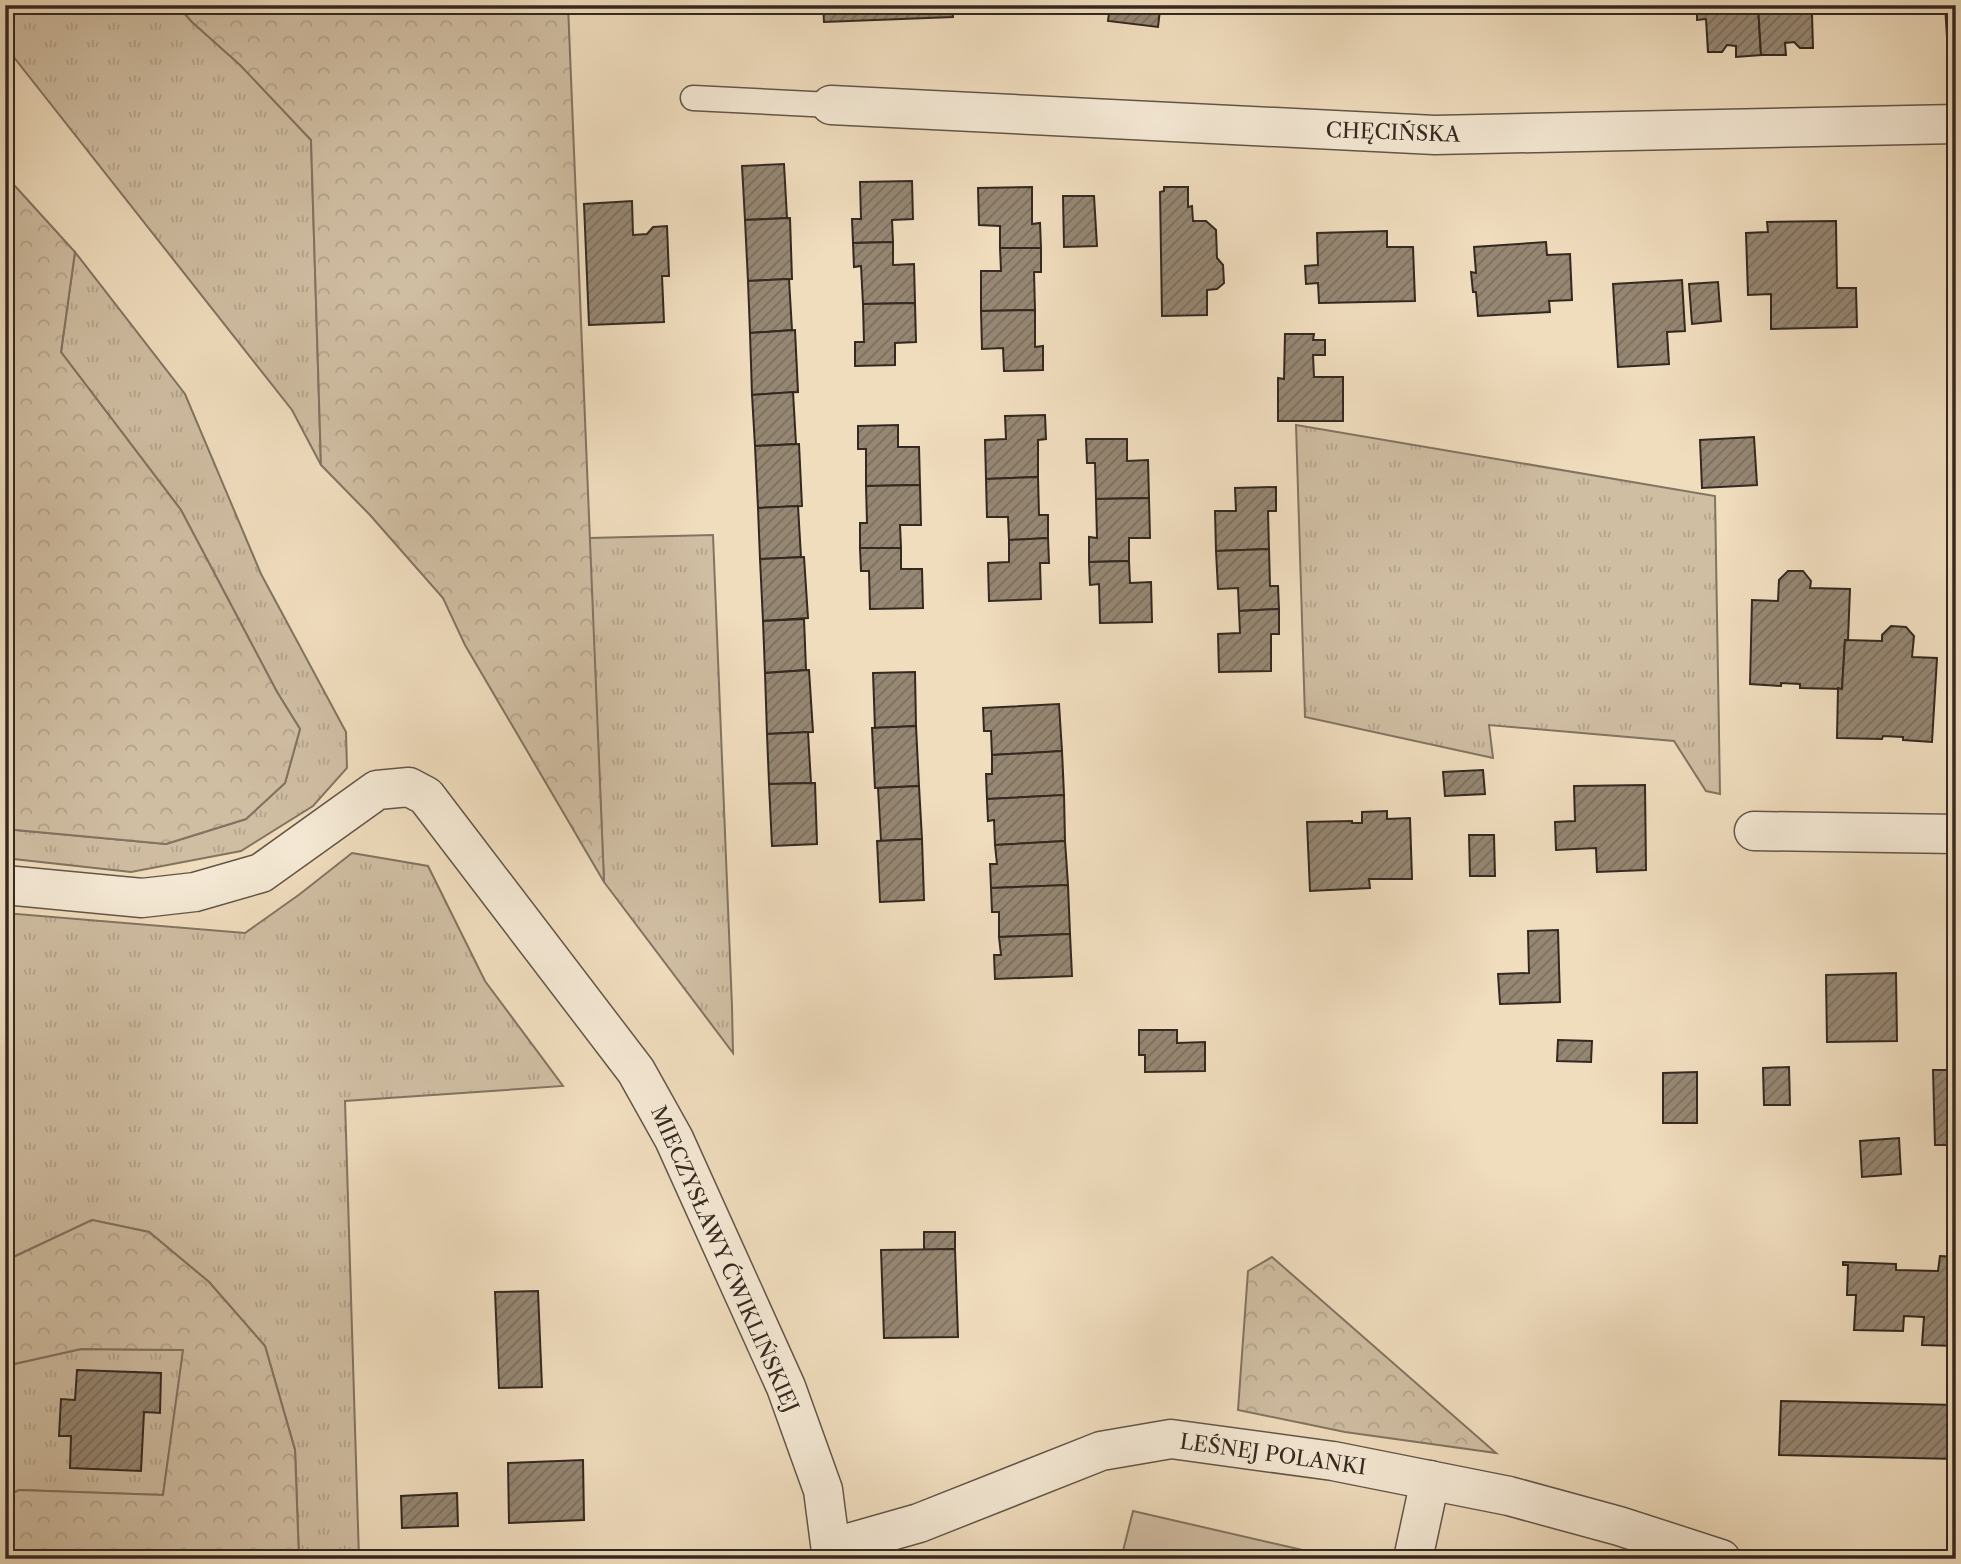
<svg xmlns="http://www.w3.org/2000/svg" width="1961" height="1564" viewBox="0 0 1961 1564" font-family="'Libre Caslon Text',serif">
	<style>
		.grass { fill: url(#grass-tufts); stroke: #827462; stroke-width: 2 }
		.forest { fill: url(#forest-crowns); stroke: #827462; stroke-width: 2 }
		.garden { fill: #d0bea3; stroke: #827462; stroke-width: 2 }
		.building { fill: url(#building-hatch); stroke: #342921; stroke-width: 2 }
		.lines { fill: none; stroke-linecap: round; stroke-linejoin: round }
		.service-casing { stroke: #635648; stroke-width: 27 }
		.minor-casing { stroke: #635648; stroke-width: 41 }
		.service { stroke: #f5e9d5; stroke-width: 24 }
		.minor { stroke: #f5e9d5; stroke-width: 38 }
		.labels { text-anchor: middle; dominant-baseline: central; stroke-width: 5; stroke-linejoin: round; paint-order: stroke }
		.street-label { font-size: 21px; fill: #342921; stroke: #f5e9d5 }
	</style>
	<defs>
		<pattern id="grass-tufts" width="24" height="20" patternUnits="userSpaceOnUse" patternTransform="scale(1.75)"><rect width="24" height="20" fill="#d0bea3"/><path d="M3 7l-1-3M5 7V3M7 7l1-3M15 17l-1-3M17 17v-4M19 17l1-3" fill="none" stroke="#b3a38c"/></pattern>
		<pattern id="forest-crowns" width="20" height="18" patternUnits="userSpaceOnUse" patternTransform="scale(1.75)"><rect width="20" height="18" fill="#d0bea3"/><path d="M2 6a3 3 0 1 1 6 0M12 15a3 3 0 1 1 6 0" fill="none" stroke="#b3a38c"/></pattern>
		<pattern id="building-hatch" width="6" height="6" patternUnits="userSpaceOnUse" patternTransform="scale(1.75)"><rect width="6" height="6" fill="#968773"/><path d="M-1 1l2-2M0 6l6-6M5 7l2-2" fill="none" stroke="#7b6e5e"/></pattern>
	</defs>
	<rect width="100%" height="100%" fill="#f0ddbe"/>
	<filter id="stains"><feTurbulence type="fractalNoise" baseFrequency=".00286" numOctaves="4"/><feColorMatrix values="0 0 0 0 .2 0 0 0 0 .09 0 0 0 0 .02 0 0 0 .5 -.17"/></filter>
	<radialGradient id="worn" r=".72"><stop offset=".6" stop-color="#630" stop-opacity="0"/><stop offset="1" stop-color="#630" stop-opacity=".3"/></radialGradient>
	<g class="grass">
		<polygon points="5,5 177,5 192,22 240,64 311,140 321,465 292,410 5,46"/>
		<polygon points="75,252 185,394 261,574 346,732 347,768 313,806 241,851 131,872 5,858 5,829 166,844 246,819 285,783 300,729 277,692 181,510 61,352"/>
		<polygon points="1296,425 1715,496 1720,794 1706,791 1674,741 1489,725 1493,758 1305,717"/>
		<polygon points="713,535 732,1007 733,1053 604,882 589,538"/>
		<polygon points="352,853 428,866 485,981 563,1086 345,1101 359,1559 299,1559 295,1450 265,1346 209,1282 149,1232 92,1220 5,1261 5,913 245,933 300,894"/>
		<polygon points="81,1349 184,1350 163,1495 19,1490 5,1497 5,1366"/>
	</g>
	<g class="forest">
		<polygon points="177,5 568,5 604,882 465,645 443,598 370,515 321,465 311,140 240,65 192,22"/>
		<polygon points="5,175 75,252 61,352 181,510 277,692 300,729 285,783 246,819 166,844 5,829"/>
		<polygon points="92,1220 149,1232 209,1282 265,1346 295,1450 299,1559 5,1559 5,1497 19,1490 163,1495 183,1350 81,1349 5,1366 5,1261"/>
		<polygon points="1272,1257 1496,1453 1345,1432 1238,1410 1248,1271"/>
	</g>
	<polygon class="garden" points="1133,1511 1320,1554 1319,1559 1121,1559"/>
	<g class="building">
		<polygon points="823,5 952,5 953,17 824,22"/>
		<polygon points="1110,5 1181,5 1180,11 1160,10 1158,27 1108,21"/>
		<polygon points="1697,5 1758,5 1761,55 1736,57 1736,46 1727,45 1722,52 1708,52 1706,19 1697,20"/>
		<polygon points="1758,5 1821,5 1821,14 1812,14 1813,48 1800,48 1794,42 1785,43 1786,55 1761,55"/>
		<polygon points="1945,5 1956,5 1956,37 1947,37"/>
		<polygon points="784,164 787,218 745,220 742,166"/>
		<polygon points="1956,179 1956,223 1951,223 1949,180"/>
		<polygon points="912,181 913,219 892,220 893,242 853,243 852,219 861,219 860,182"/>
		<polygon points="1032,187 1032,224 1040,223 1041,248 1000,248 1000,226 979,225 978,188"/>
		<polygon points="1164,187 1188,187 1188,207 1192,206 1193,221 1206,221 1216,230 1217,258 1223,265 1224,283 1217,289 1207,290 1207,315 1162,316 1160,192 1164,191"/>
		<polygon points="1063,196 1094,196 1097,246 1064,247"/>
		<polygon points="632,201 633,235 647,234 653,227 667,226 669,276 662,276 664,322 589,325 584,204"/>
		<polygon points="790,218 792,279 748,281 745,220"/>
		<polygon points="1836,221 1837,288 1856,288 1857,327 1771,329 1771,294 1748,295 1746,233 1768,232 1767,222"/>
		<polygon points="1387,231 1387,247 1413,247 1415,301 1319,303 1318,283 1306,284 1305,266 1318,265 1317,233"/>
		<polygon points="893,242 893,265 914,264 915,303 863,304 861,266 854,267 853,243"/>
		<polygon points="1546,242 1547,255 1570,254 1572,300 1549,301 1550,312 1478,316 1476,292 1473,292 1471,272 1476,273 1474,247"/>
		<polygon points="1000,248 1041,248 1041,272 1034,272 1035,310 981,311 981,271 1001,271"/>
		<polygon points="789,279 792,330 750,333 748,281"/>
		<polygon points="1682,280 1685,331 1667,332 1669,364 1618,367 1613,284"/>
		<polygon points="1718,282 1721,321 1692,324 1689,284"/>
		<polygon points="915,303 916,342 895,343 895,365 855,366 855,342 864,342 863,304"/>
		<polygon points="1035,310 1035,347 1043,346 1043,370 1004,371 1003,348 982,349 981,311"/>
		<polygon points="795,330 798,392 752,395 750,333"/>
		<polygon points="1285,334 1314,334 1313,340 1325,340 1325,355 1313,355 1314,377 1343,377 1343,421 1278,421 1278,378 1284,379"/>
		<polygon points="793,392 796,444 755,446 752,395"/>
		<polygon points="1045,415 1046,439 1038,440 1038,477 986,479 985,440 1006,439 1005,416"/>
		<polygon points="898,425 898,447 919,447 920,485 866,486 866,449 858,449 858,426"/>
		<polygon points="1754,437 1757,485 1702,488 1700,440"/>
		<polygon points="1086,439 1127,439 1127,461 1148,460 1149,498 1096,499 1095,463 1087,463"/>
		<polygon points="799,444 802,506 758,508 755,446"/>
		<polygon points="1038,477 1039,515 1048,515 1048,538 1009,540 1008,517 987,517 986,479"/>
		<polygon points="920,485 921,525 900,525 901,548 860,548 860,523 867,523 866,486"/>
		<polygon points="1276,487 1276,511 1268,511 1269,549 1216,551 1215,511 1236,511 1235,488"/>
		<polygon points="1149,498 1150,538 1129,538 1129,561 1089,562 1089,537 1097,538 1096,499"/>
		<polygon points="798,506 801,557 760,559 758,508"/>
		<polygon points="1048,538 1049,563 1040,563 1041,599 989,601 988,563 1009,562 1009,540"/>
		<polygon points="860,548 901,548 901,569 922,569 923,608 870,609 869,571 861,571"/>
		<polygon points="1269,549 1270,586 1278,586 1279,609 1239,611 1238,588 1218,589 1216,551"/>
		<polygon points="804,557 808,618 763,621 760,559"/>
		<polygon points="1129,561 1130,583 1151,582 1152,622 1100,623 1099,584 1090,585 1089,562"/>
		<polygon points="1788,571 1803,571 1811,581 1810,588 1850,589 1848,640 1845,640 1842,689 1800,688 1800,684 1781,683 1781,686 1750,684 1752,600 1778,601 1779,580"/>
		<polygon points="1279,609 1279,634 1271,634 1271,671 1219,672 1218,634 1240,633 1239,611"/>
		<polygon points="804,619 806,670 765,673 763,621"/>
		<polygon points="1891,626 1906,627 1914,636 1912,657 1937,658 1932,742 1903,740 1903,737 1883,736 1882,739 1837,738 1838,688 1842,689 1845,640 1882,641 1882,635"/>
		<polygon points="809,670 813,732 767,734 765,673"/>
		<polygon points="915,672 916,726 875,728 873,673"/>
		<polygon points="1059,704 1062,751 992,755 991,731 984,731 983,708"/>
		<polygon points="916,726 919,786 875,788 872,728"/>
		<polygon points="808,732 811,783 769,784 767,734"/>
		<polygon points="1062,751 1064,795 987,799 986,774 992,774 992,755"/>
		<polygon points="1483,770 1485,794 1445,796 1443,772"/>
		<polygon points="815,783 817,844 772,846 769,784"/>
		<polygon points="1645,785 1646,870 1597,872 1596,848 1556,850 1555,822 1575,821 1574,786"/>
		<polygon points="919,786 922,839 881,841 878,788"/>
		<polygon points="1064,795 1065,841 995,845 994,820 988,821 987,799"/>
		<polygon points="1387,811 1387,819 1410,818 1412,879 1369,879 1370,888 1310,891 1307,822 1352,821 1352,823 1362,823 1362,812"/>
		<polygon points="1469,835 1494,835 1495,876 1470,876"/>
		<polygon points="922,839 924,900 880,902 877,841"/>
		<polygon points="1065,841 1068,885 991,888 990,864 997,864 995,845"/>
		<polygon points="1068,885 1070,934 999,937 999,912 992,912 991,888"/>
		<polygon points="1558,930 1560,1002 1500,1004 1498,974 1529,973 1528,931"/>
		<polygon points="1070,934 1072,976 995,979 994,955 1001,955 999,937"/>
		<polygon points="1896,973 1897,1041 1827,1042 1826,975"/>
		<polygon points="1139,1030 1177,1030 1177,1043 1205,1042 1205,1071 1145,1072 1145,1055 1139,1055"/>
		<polygon points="1558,1040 1592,1041 1591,1062 1557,1061"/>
		<polygon points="1789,1067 1790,1105 1764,1105 1763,1068"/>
		<polygon points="1933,1070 1956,1070 1956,1145 1935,1145"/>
		<polygon points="1697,1072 1697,1123 1663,1123 1663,1073"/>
		<polygon points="1899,1138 1901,1174 1862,1177 1860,1141"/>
		<polygon points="924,1232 955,1232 955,1249 924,1250"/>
		<polygon points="955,1249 958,1337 884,1338 881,1250"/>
		<polygon points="1940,1256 1956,1257 1956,1346 1922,1345 1924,1317 1904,1316 1903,1331 1854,1330 1856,1295 1847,1295 1848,1265 1843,1265 1843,1262 1896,1264 1896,1270 1938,1271"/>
		<polygon points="538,1291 542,1387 499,1388 495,1292"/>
		<polygon points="77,1370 161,1373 160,1413 144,1412 141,1471 70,1468 71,1436 59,1436 61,1399 75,1400"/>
		<polygon points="1781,1401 1956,1405 1956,1459 1779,1455"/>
		<polygon points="583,1460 584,1520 509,1523 508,1463"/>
		<polygon points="457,1493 458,1526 402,1528 401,1496"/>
	</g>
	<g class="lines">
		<g class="service-casing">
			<polyline id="service" points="693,98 831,105"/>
		</g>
		<g class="minor-casing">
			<g id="minor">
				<polyline points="831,105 1435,135 1956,124"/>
				<polyline points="1754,831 1956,834"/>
				<polyline points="5,885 142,898 195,892 261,873 377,790 409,787 426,796 636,1071 674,1139 786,1387 823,1490 832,1559"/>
				<polyline points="831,1548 919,1523 1101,1451 1171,1439 1333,1461 1509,1496 1619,1526 1721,1559"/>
				<polyline points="1413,1559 1430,1480"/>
			</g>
		</g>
		<use href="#service" class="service"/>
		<use href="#minor" class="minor"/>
	</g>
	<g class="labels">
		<g class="street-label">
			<text transform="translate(1393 132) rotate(2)">CHĘCIŃSKA</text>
			<text transform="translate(725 1259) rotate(66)">MIECZYSŁAWY ĆWIKLIŃSKIEJ</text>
			<text transform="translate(1273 1454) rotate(8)">LEŚNEJ POLANKI</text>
		</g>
	</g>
	<rect width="1961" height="1564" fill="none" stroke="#f0ddbe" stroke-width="28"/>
	<rect x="7" y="7" width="1947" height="1550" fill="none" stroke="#342921" stroke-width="3.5"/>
	<rect x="14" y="14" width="1933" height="1536" fill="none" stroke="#342921" stroke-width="2"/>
	<rect width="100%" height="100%" filter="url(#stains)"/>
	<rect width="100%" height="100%" fill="url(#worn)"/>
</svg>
